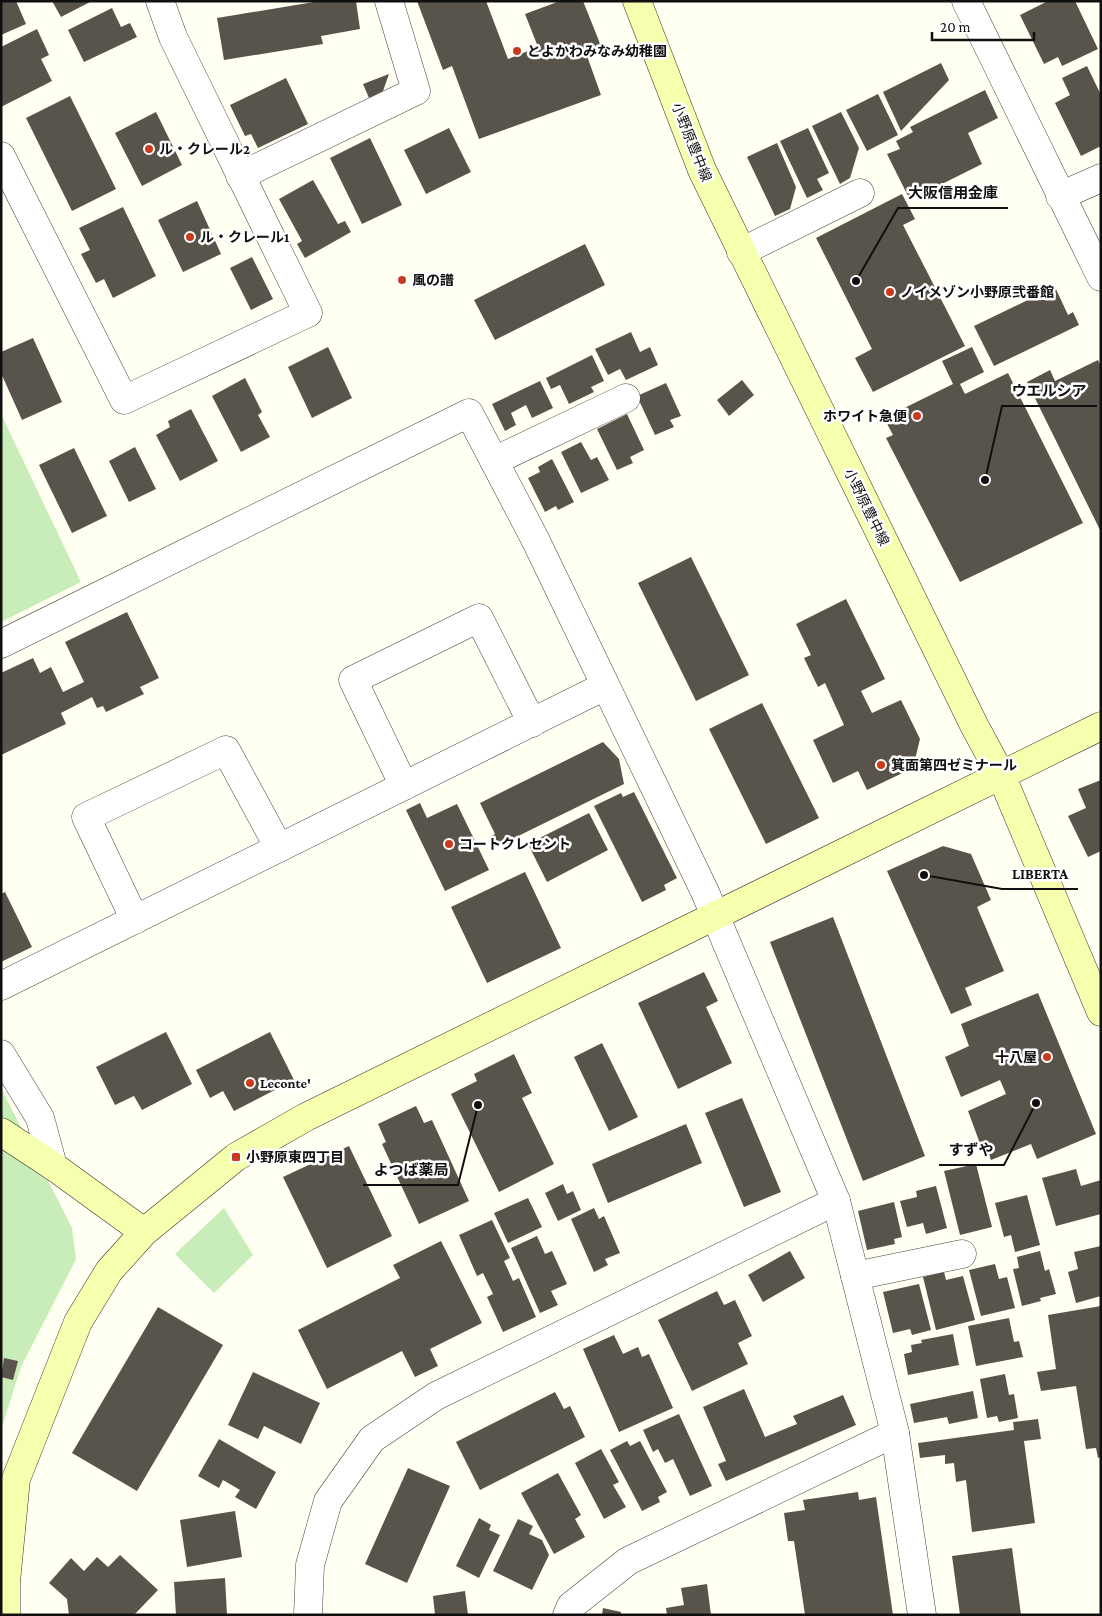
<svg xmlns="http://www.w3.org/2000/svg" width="1102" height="1616" viewBox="0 0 1102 1616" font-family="'Crimson Pro','Noto Sans JP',serif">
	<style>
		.green { fill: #c8edb8 }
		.building { fill: #59544b }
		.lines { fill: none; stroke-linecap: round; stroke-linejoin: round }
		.street-casing { stroke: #434343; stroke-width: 29 }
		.secondary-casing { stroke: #323232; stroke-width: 29 }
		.street { stroke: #fff; stroke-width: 28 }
		.secondary { stroke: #f6ffad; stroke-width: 28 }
		.poi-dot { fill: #ca3a1d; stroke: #fff; stroke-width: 2 }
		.labels { text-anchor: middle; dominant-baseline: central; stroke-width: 5; stroke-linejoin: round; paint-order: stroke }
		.poi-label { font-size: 14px; font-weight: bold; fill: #101010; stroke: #fff; text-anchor: start }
		.street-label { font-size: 14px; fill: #101010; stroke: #fff }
		.leader { fill: none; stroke: #101010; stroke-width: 2 }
		.callout-dot { fill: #101010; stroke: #fff; stroke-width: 2 }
		.callout-label { font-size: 15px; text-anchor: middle; font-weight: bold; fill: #101010; stroke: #fff; stroke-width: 5; stroke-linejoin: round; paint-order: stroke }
	</style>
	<rect width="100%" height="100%" fill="#fffff2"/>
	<g class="green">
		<polygon points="1,414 81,582 1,622"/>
		<polygon points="1,1088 72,1228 76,1259 21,1367 1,1430"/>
		<polygon points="224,1208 253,1255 214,1293 175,1254"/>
	</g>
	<g class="building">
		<polygon points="1,1 16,1 26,24 1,35"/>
		<polygon points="52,1 92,1 61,17"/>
		<polygon points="320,1 356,1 360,29 321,36 323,44 224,60 217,18"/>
		<polygon points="417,1 486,1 508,59 538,47 525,14 560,1 583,1 603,51 587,56 601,95 479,139 452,66 443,70"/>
		<polygon points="1048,1 1075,1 1098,49 1062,66 1058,57 1044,64 1020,15"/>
		<polygon points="112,8 121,27 130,23 137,37 84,62 68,30"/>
		<polygon points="37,29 49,55 41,59 52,81 1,107 1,47"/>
		<polygon points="941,63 949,80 901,131 883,92"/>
		<polygon points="1087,66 1101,95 1101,146 1081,156 1055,103 1070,95 1062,78"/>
		<polygon points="389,74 383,91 369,98 363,84"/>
		<polygon points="286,78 308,124 258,148 251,134 245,136 230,105"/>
		<polygon points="985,90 998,118 968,133 982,164 910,200 887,154 900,149 896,141 913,132 910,127"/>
		<polygon points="878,94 898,135 867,151 846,110"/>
		<polygon points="70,96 116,189 72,211 26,118"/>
		<polygon points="156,112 182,165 142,186 115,133"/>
		<polygon points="841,112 859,148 850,178 840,184 812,126"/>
		<polygon points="449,128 471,172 426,194 404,150"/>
		<polygon points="808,128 829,173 817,179 823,190 807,198 780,141"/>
		<polygon points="370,138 402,205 362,224 330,158"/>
		<polygon points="777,143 796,187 790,209 775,216 747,157"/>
		<polygon points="313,180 338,224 345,221 351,232 305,258 297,244 302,241 279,199"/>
		<polygon points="902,194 915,219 903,225 965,346 873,392 855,358 872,349 816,238"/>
		<polygon points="197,201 221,254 183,272 158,220"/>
		<polygon points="123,207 156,276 113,298 104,279 96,283 81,254 90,250 79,228"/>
		<polygon points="585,244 605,285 495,340 474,300"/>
		<polygon points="252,257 273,299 251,310 230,268"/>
		<polygon points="1055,287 1068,315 1073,312 1079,325 994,366 974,326"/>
		<polygon points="631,332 640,352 650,347 658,365 626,380 620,369 608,375 595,349"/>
		<polygon points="33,338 62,402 22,420 1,373 1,352"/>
		<polygon points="328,347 352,398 312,418 288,367"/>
		<polygon points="972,347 984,372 960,384 965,394 1008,373 1083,523 960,582 886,438 893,435 884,418 953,384 942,361"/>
		<polygon points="592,355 604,381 591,387 594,392 569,404 560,385 551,389 546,378"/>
		<polygon points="1098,360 1101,366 1101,532 1027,382 1050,370 1055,381"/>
		<polygon points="245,378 262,412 258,415 270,437 241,452 212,396"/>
		<polygon points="742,380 754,395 729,416 717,400"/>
		<polygon points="540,381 553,408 532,418 526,405 511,413 516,425 505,431 492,404"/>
		<polygon points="666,383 681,416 670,420 674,427 655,435 637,396"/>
		<polygon points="191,409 218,461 180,481 156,435 170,427 168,421"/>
		<polygon points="627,414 644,450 630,457 633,463 617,470 597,429"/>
		<polygon points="581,442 591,460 597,457 609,480 581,493 561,452"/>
		<polygon points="135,447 156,489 129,502 109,461"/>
		<polygon points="74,448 107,516 72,533 39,465"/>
		<polygon points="552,459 574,502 558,510 556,506 545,512 528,478 540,472 538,467"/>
		<polygon points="691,557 749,675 696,701 638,583"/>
		<polygon points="846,599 885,679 861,691 872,713 901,700 920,739 913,768 867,790 858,771 833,783 813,740 844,725 825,683 818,687 804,658 811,655 796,624"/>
		<polygon points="127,612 159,678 140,687 144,694 106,712 103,706 97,708 92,697 61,713 66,724 1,755 1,673 33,658 40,673 51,667 63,692 84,682 65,642"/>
		<polygon points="762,703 819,818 766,844 709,729"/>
		<polygon points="603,742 619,759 624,784 496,847 490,837 495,834 480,803"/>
		<polygon points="1101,780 1101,851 1088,857 1068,816 1086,808 1078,789"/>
		<polygon points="634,792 677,878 664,885 666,890 642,902 594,806 621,793 623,797"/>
		<polygon points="420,803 427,818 457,804 489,870 445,891 406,810"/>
		<polygon points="589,813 608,850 547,882 528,844"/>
		<polygon points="943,846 971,854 991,900 977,907 1004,971 965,988 972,1005 951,1014 887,871"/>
		<polygon points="525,872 561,948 487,983 451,907"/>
		<polygon points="5,892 32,947 1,962 1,894"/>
		<polygon points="833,917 925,1156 863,1181 770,942"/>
		<polygon points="704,972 718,1001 706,1007 732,1063 678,1089 638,1003"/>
		<polygon points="1038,993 1096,1134 1037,1159 1031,1144 991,1160 986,1148 982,1149 968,1111 1006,1094 1000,1080 961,1097 945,1057 969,1046 961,1024"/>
		<polygon points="166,1032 192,1084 142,1110 134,1096 115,1105 96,1067"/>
		<polygon points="270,1032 294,1080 234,1111 223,1091 210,1098 196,1070"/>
		<polygon points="602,1043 638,1117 609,1131 574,1057"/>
		<polygon points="514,1054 532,1093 522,1098 554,1164 499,1192 451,1094 477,1081 474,1074"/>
		<polygon points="742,1098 781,1192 744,1207 705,1113"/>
		<polygon points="416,1106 424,1123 432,1120 469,1201 419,1224 382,1144 386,1142 378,1124"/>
		<polygon points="686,1124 702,1163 608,1203 592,1164"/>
		<polygon points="349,1146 392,1236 327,1268 283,1177"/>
		<polygon points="976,1164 992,1227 960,1235 944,1171"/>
		<polygon points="1076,1169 1081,1186 1101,1180 1101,1214 1056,1226 1042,1178"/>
		<polygon points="563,1184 567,1194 573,1191 581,1210 558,1221 545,1193"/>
		<polygon points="936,1186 947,1228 926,1234 923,1223 907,1227 900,1201 917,1197 916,1191"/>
		<polygon points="1027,1195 1040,1245 1015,1252 1011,1235 1004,1237 995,1203"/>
		<polygon points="528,1198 542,1227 508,1243 494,1213"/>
		<polygon points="894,1202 902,1237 894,1239 895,1244 867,1250 858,1211"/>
		<polygon points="594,1208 599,1219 604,1216 620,1253 605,1259 608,1265 594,1272 571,1219"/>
		<polygon points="492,1220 510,1258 504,1261 513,1281 519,1278 536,1317 503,1332 487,1297 493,1294 483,1273 477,1276 459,1235"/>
		<polygon points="537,1236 545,1254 552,1251 567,1284 551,1291 558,1305 540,1313 511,1248"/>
		<polygon points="441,1241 482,1323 430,1349 438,1366 415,1377 402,1351 327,1389 298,1330 400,1278 393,1265"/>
		<polygon points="1101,1246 1101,1296 1076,1303 1068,1272 1078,1269 1074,1252"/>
		<polygon points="790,1251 805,1278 763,1302 748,1275"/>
		<polygon points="1040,1251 1045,1271 1049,1269 1056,1294 1040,1298 1041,1301 1022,1306 1013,1269 1019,1268 1017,1257"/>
		<polygon points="995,1264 999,1279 1007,1277 1015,1308 981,1316 969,1270"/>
		<polygon points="944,1272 946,1280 963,1276 975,1320 936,1330 923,1277"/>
		<polygon points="919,1284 931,1330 912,1335 910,1329 893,1333 883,1292"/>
		<polygon points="717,1291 724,1305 735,1300 752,1336 738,1343 748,1364 692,1391 658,1320"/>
		<polygon points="1101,1306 1101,1457 1098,1458 1096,1448 1086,1449 1076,1386 1041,1391 1037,1372 1056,1369 1048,1315"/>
		<polygon points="158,1307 223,1345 137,1491 72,1453"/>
		<polygon points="1009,1318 1014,1342 1019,1341 1023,1357 976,1366 968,1326"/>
		<polygon points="953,1334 959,1365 908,1375 904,1354 912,1352 911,1345 922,1343 921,1340"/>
		<polygon points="614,1335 623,1354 638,1347 642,1357 649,1354 673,1408 619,1432 583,1349"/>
		<polygon points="4,1358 18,1361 13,1380 1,1377"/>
		<polygon points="253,1372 320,1403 301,1444 264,1426 258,1439 228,1425"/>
		<polygon points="1005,1374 1009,1395 1014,1394 1018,1418 999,1422 997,1416 987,1418 980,1379"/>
		<polygon points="744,1389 765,1437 797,1424 793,1416 843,1395 856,1425 726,1481 718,1464 726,1461 703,1407"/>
		<polygon points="973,1391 978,1418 949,1424 947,1417 914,1423 910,1404"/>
		<polygon points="555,1392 564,1409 570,1406 585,1437 480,1490 456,1442"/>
		<polygon points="679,1414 712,1486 690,1496 673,1459 665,1463 658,1449 653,1452 643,1430"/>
		<polygon points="1038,1419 1041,1439 1024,1441 1035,1523 972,1532 966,1480 956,1482 954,1463 945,1464 945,1455 920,1458 918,1443 1014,1430 1013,1422"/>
		<polygon points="219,1439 276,1472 256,1509 235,1497 240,1490 223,1480 219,1488 198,1476"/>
		<polygon points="627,1441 630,1446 640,1441 667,1492 658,1497 660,1502 642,1511 610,1450"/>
		<polygon points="601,1449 619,1482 613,1485 626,1507 604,1519 575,1463"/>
		<polygon points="408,1468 450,1486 407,1583 365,1564"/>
		<polygon points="558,1473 581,1515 575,1519 585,1537 554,1554 521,1493"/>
		<polygon points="858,1492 859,1500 876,1497 893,1615 805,1615 794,1541 788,1541 784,1513 805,1510 803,1500"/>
		<polygon points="235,1511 242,1557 187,1567 180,1520"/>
		<polygon points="479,1518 491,1525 489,1530 500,1535 479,1578 456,1566"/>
		<polygon points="518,1519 533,1526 529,1534 542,1540 549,1555 532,1590 493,1571"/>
		<polygon points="1012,1548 1021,1615 960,1615 952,1556"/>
		<polygon points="120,1555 158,1590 134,1615 69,1615 67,1599 49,1583 71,1558 84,1571 97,1557 108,1567"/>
		<polygon points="225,1578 227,1615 176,1615 174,1582"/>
		<polygon points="707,1584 711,1615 667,1615 666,1608 684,1605 681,1588"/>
		<polygon points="465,1591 468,1615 435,1615 433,1596"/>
		<polygon points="603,1608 621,1612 621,1615 602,1615"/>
	</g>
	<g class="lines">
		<g class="street-casing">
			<g id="street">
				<polyline points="966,1 1101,277"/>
				<polyline points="1,156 124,400 308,313 173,37 160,1"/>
				<polyline points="240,176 416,91 389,1"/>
				<polyline points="1060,196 1101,178"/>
				<polyline points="741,252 860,193"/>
				<polyline points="494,461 626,398"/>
				<polyline points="1,644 469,413 535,539 705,892 836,1201 895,1433 922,1615"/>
				<polyline points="404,786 353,680 479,618 532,723"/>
				<polyline points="135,920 86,817 226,750 279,848"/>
				<polyline points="1,986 605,686"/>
				<polyline points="1,1054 40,1118 53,1166"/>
				<polyline points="855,1276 962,1254"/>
				<polyline points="308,1615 310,1565 328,1501 372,1439 436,1396 836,1201"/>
				<polyline points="567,1615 571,1606 628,1561 895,1433"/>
			</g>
		</g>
		<g class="secondary-casing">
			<g id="secondary">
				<polyline points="637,1 702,170 974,725 1001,775 1101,1012"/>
				<polyline points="1,1132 53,1166 144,1232"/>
				<polyline points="6,1615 6,1582 16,1479 78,1322 109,1271 144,1232 236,1157 306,1117 1101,726"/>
			</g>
		</g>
		<use href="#street" class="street"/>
		<use href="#secondary" class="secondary"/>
	</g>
	<g class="poi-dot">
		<circle cx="517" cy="51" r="5"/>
		<circle cx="149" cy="149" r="5"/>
		<circle cx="190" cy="237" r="5"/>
		<circle cx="402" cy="280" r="5"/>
		<circle cx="890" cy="292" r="5"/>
		<circle cx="917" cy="416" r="5"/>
		<circle cx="881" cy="765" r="5"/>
		<circle cx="449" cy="844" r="5"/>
		<circle cx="1047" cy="1057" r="5"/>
		<circle cx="250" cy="1083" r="5"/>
		<rect x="231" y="1152" width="10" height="10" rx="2.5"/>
	</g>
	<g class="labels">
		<g class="poi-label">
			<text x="527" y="51">とよかわみなみ幼稚園</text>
			<text x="159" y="149">ル・クレール2</text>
			<text x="200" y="237">ル・クレール1</text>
			<text x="412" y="280">風の譜</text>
			<text x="900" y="292">ノイメゾン小野原弐番館</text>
			<text x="907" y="416" text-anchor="end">ホワイト急便</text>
			<text x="891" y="765">箕面第四ゼミナール</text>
			<text x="459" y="844">コートクレセント</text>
			<text x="1037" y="1057" text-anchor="end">十八屋</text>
			<text x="260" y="1083">Leconte'</text>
			<text x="246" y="1157">小野原東四丁目</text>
		</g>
		<g class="street-label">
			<text transform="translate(692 142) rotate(68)">小野原豊中線</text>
			<text transform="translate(867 507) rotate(64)">小野原豊中線</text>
		</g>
	</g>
	<path class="leader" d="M856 281L898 208H1008M985 480L1002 406H1097M924 875L1002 889H1078M1036 1103L1004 1165H939M478 1105L458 1185H363"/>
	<g class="callout-dot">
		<circle cx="856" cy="281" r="5"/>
		<circle cx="985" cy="480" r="5"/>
		<circle cx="924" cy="875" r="5"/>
		<circle cx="1036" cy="1103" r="5"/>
		<circle cx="478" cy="1105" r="5"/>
	</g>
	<g class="callout-label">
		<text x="953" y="198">大阪信用金庫</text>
		<text x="1049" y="396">ウエルシア</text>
		<text x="1040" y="879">LIBERTA</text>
		<text x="971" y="1155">すずや</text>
		<text x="411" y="1175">よつば薬局</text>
	</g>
	<rect width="1102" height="1616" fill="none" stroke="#101010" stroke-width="5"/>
	<path d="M932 32v8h102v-8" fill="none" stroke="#101010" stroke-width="2.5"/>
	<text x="940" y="32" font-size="15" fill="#101010" stroke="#ffffff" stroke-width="4" paint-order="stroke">20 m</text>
</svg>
